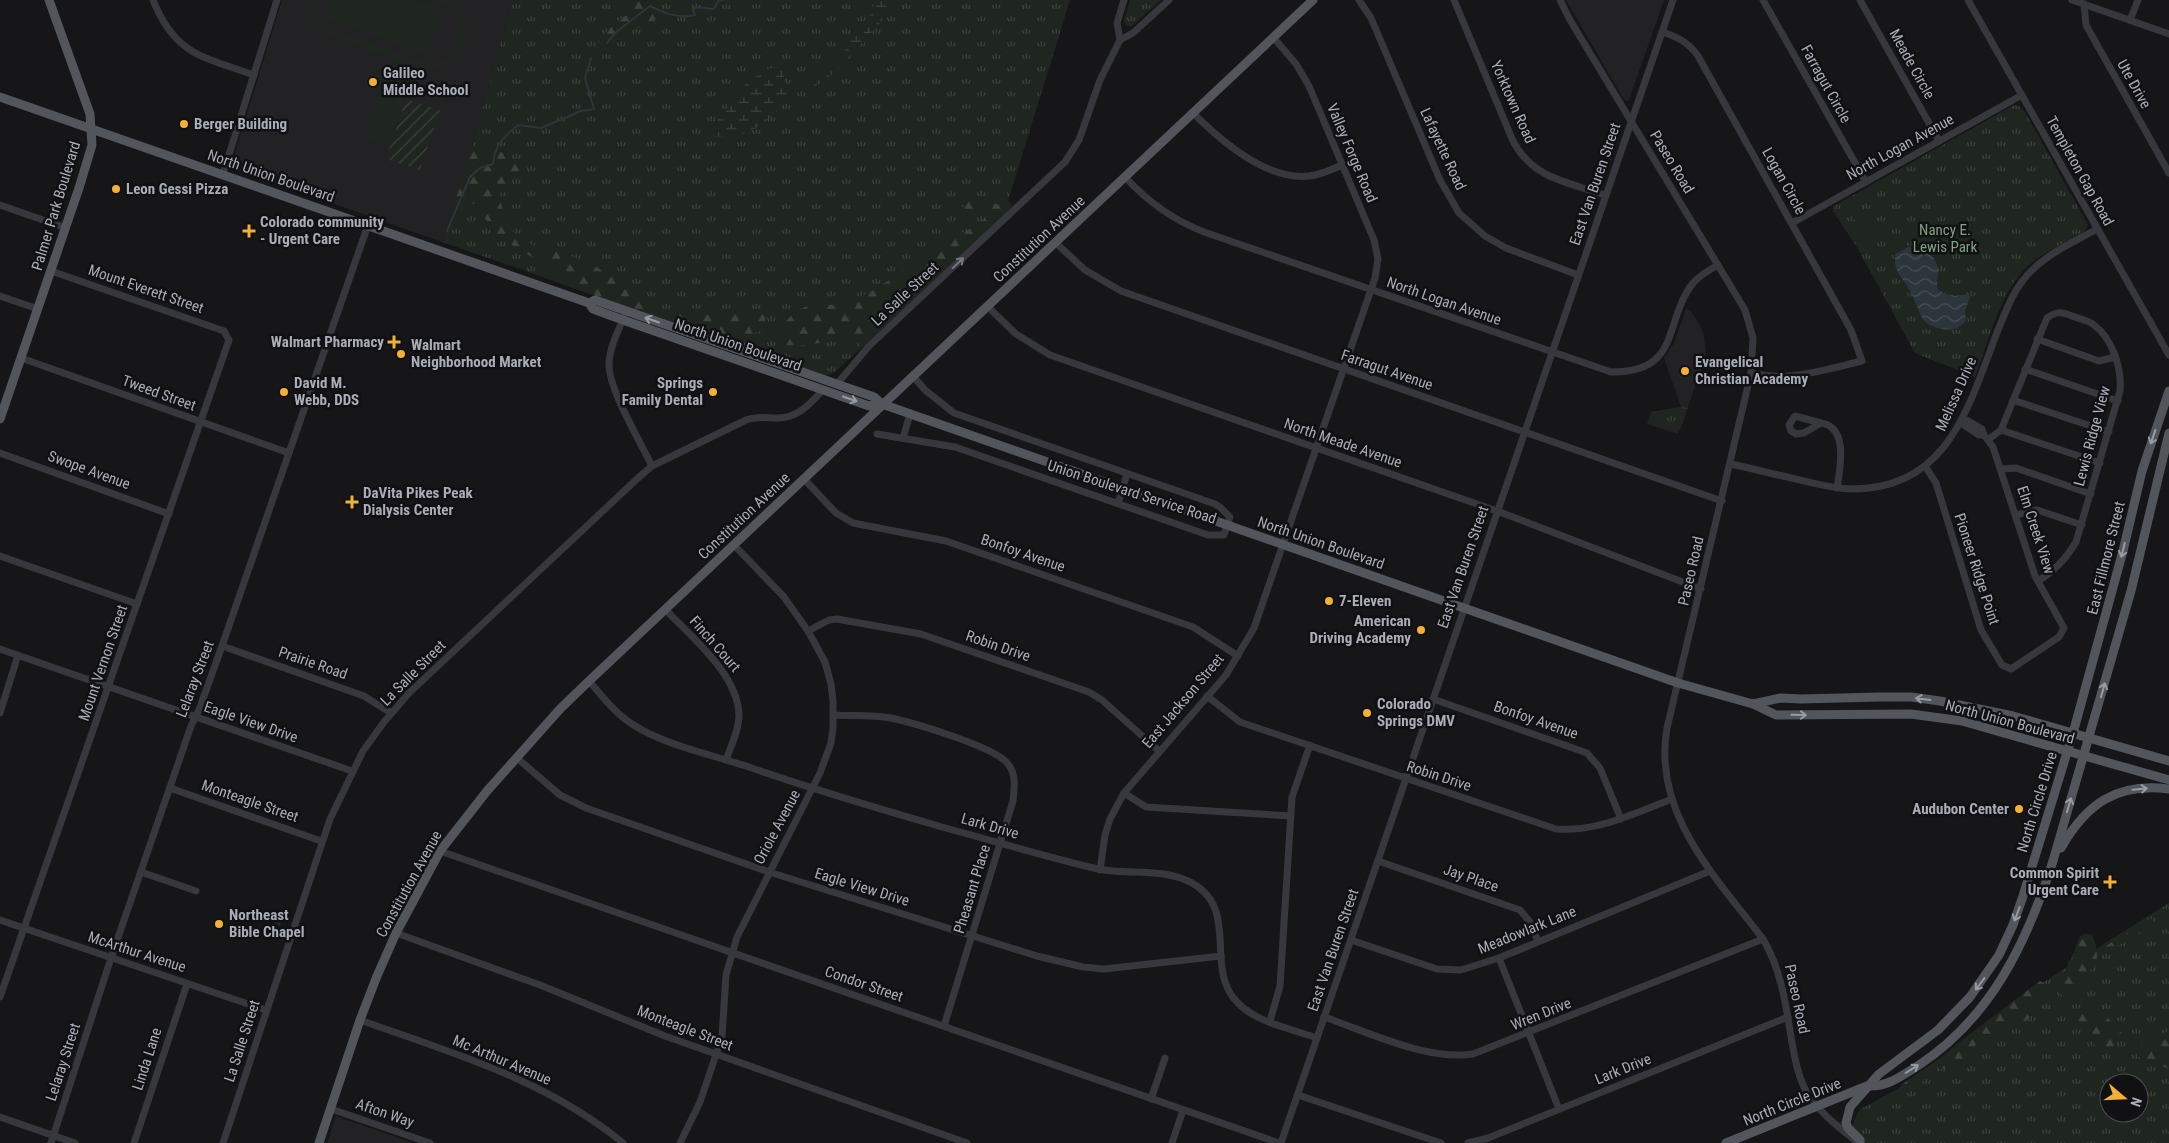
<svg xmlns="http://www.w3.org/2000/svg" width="2169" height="1143" viewBox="0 0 2169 1143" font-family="'Roboto Condensed',sans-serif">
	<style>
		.built { fill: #222225 }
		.grass { fill: url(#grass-tufts); fill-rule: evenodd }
		.forest { fill: url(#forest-firs) }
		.wetland { fill: url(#wetland-marsh) }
		.garden { fill: url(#garden-furrows) }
		.pitch { fill: #1e261f }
		.water { fill: url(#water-waves) }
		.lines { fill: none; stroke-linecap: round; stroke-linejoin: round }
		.stream { stroke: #2c353c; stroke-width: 2 }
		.minor { stroke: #37383d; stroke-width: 7 }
		.major { stroke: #53555c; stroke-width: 9 }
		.oneway { stroke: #757881 }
		.oneway2 { stroke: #979ba6 }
		.poi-dot { fill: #f2b134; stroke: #111113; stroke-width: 2 }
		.labels { text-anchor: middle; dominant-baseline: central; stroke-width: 5; stroke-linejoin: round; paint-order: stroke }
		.street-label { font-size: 15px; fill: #a8adb8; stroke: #111113 }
		.poi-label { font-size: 15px; font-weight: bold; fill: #a8adb8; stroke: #111113; text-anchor: start }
		.park-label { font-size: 15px; fill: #7fa381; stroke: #111113 }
	</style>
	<defs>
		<pattern id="grass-tufts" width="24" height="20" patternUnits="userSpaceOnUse" patternTransform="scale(1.25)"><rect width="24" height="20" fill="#1e261f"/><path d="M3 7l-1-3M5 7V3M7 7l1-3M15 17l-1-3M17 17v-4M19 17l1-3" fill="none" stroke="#3c433d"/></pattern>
		<pattern id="forest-firs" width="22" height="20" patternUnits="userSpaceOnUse" patternTransform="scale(1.25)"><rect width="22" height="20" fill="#1e261f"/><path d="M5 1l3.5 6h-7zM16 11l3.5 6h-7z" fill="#3c433d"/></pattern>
		<pattern id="wetland-marsh" width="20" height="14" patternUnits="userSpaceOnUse" patternTransform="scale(1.25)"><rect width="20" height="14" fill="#1e261f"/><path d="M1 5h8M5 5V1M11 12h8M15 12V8" fill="none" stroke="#3c433d"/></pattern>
		<pattern id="garden-furrows" width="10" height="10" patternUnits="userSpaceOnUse" patternTransform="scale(1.25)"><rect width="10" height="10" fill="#1e261f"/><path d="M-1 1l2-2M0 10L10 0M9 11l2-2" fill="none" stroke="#3c433d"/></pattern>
		<pattern id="water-waves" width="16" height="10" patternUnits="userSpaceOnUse" patternTransform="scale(1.25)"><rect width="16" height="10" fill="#2c353c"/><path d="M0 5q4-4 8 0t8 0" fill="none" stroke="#485056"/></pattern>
	</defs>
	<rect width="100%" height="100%" fill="#161618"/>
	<g class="built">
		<polygon points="282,0 511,0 509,13 466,167 442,242 233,168 232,162"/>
		<polygon points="1566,0 1664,0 1629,100 1626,101 1623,98"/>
		<polygon points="1686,309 1691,311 1700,325 1704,336 1706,354 1703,365 1678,434 1647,424 1651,412 1681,407 1664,358 1674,343"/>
		<polygon points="336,1116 413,1143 327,1143"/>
	</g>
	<g class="grass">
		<polygon points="511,0 1070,0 1008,201 1012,205 1003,216 834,373 826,376 442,242 466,167 509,13"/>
		<polygon points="1130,0 1161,0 1131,27 1126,25 1124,21"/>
		<path d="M2014,105l5,1 6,6 63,113 -4,7c-19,10 -40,20 -56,34 -28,25 -40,77 -53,111l-60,-24 -57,-104 -25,-38 1,-5z"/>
		<polygon points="1681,407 1688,408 1680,430 1653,420 1651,412"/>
		<path d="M2169,903v240h-315l-3,-14 8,-19 40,-22 143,-105zM2109,1083h30v30h-30z"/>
	</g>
	<g class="forest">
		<path d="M638,0l20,6 -7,20c-20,0 -30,12 -43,26l-10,-11 18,-19 14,-9 2,-9z"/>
		<polygon points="488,150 505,152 524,169 507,183 499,197 506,221 516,236 534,246 558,250 591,264 645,296 662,309 687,314 718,315 737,312 767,312 763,329 733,344 561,284 558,272 518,249 493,232 476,203 469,205 449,221 470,152"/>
		<path d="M981,199l18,6 9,-4 4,4 -9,11 -141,131 -14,-13c-23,9 -44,14 -68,10l3,-20 14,-14 19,-7 23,3 33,-15 61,-39 11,-11 30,-14 12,-9 -1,-6 -8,-3 -20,5 12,-14z"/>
		<polygon points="2153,918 2153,924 2131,938 2130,941 2124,942 2106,953 2103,952 2103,948 2147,920"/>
		<path d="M2085,934h6c5,5 9,26 3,33 -3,4 -8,6 -11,10 -6,9 -6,16 -15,22l-9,-6c0,-11 8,-19 9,-31l3,-3 9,-23z"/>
		<path d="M2040,981l6,4v3l-22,19 6,3 2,5 -11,10h-9l-6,-3 -11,6 3,3v4l-4,4c-13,-2 -17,7 -28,13l-1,10 -12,7 -4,-6 -5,1 1,4 -4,2 -5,-8 22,-19z"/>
		<polygon points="2089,1008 2106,1016 2122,1033 2112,1048 2104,1054 2095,1049 2093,1035 2088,1027 2082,1025 2077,1020 2079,1012"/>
		<path d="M2169,1031v38c-11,-5 -24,-5 -32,-14l5,-12z"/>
		<path d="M1927,1067l7,2 2,3c-5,6 -9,6 -15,10 -7,5 -8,10 -17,12l-4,-2 1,-7z"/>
	</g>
	<g class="wetland">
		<polygon points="875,0 897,0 880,23 834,73 811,89 805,86 844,52 853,35 870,15"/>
		<path d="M770,68h9l4,4 6,26c-23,26 -42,43 -78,38l3,-13c11,-8 15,-17 22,-28 7,-12 22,-20 34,-27z"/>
	</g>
	<polygon class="garden" points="406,99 440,110 420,170 386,159"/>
	<g class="pitch">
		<path d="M303,0h7c1,13 6,22 18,29l100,34c25,0 44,-28 27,-50 -6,-7 -15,-10 -24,-13 6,0 14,0 19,0 5,1 9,7 11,11 21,30 -8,64 -41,58l-100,-36c-11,-9 -16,-19 -17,-33z"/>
		<polygon points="335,0 417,0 444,10 427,56 328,20"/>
		<polygon points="389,64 413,72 388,146 363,138"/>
		<polygon points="1867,210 1878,232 1864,239 1853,217"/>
		<polygon points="276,912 283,915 280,926 272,923"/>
	</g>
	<path class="water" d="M1908,247c15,1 31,9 30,26 0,7 -3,13 2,19l15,4 13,-2 2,3 -5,14 1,9c-9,15 -31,10 -42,1 -6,-10 -9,-22 -15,-32 -7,-12 -17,-20 -13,-35z"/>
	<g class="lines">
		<g class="stream">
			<path d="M607,43l9,-11 34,-26c14,7 28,13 45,9l-2,-5 3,-3 18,2 4,-8 5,-1"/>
			<path d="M447,231l23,-54 10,-9 13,-4c2,-19 10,-27 25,-39l23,3 40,-17 13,-2 -9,-31 6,-20"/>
		</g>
		<g class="minor">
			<path d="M153,0c22,55 50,57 101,75"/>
			<polyline points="1359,0 1371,18 1440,180 1459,213 1485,236 1506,248 1578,275"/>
			<path d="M1454,0l59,141c20,38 55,41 92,54"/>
			<path d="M1560,0l10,20 175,290 8,28 -2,35 -84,355c-15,86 49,149 96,211 19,32 23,68 29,104 3,16 6,33 14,48 12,21 33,36 52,52"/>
			<polyline points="1763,0 1866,182"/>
			<polyline points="1860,0 1939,141"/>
			<polyline points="1968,0 2169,355"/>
			<polyline points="2072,0 2169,34"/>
			<polyline points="2084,4 2086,25 2169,173"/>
			<polyline points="2130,20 2138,0"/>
			<path d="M1662,32c16,5 26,10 36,24l153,274 11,31c-38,9 -73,21 -111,12"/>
			<polyline points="1120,40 1133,33 1169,0"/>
			<path d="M1193,113c28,28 74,68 116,63 12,-1 22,-6 33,-11"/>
			<polyline points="223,174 277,0"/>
			<path d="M1125,177c23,25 48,43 79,55l407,140c71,1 52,-51 82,-89 7,-8 16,-13 25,-18"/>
			<polyline points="0,205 66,228"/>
			<polyline points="1792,223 2022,95"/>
			<polyline points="1056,243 1085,270 1121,291 1722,501"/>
			<polyline points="0,296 38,309"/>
			<polyline points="987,306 1016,334 1050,355 1497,511 1701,589"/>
			<path d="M624,317c-6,14 -15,32 -15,47 -1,24 32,79 43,102"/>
			<polyline points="2037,339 2099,361 2115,357"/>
			<polyline points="21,358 289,453"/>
			<polyline points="2025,369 2118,401"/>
			<polyline points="837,384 869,346 1065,162 1079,140 1100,80 1120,40 1117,23 1124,0"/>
			<polyline points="2013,400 2109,432"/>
			<polygon points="1795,416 1821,423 1804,433 1796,434 1791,431 1789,425"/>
			<path d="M1821,423c28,4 19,46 16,65"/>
			<polyline points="1961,423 1979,435 1984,435"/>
			<polyline points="2001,430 2100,463"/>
			<polyline points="877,434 955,447 1208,535 1224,535 1230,517 1221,508 1215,504 954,413 925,390 913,376"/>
			<polyline points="903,438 910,414"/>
			<path d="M1989,439l12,-9 46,-112c9,-7 15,-6 25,-2 7,3 16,4 22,9 19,14 28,44 26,66l-44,151c-10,17 -21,29 -38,39"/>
			<polyline points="0,453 169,514"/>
			<path d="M1731,464c23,5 46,11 69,16 17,4 35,9 52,9 98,0 117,-85 146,-159 7,-16 12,-33 23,-47 18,-26 49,-39 76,-54"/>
			<polyline points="1925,466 1936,483 1981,630 2002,665 2011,669 2059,637 2064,628 2035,576 1993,447 1984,435 1982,429 1963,418"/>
			<polyline points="2002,469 2016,468 2091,494"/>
			<polyline points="804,479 836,513 853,523 946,541 1193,627 1238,656"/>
			<polyline points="1118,503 1127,474"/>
			<polyline points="2016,515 2037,510 2082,525"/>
			<polyline points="0,556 137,604"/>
			<path d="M665,609c26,28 73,65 74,106 0,15 -8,31 -13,45"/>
			<polyline points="808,631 829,620 837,619 921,634 1089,692 1102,700 1159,751"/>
			<polyline points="222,646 364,696 391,713"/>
			<polyline points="0,649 352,771"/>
			<path d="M589,681c13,15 26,32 43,43 32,21 77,30 114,42 65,23 130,42 196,61 52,14 104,30 156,42 29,6 63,-1 90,12 55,26 14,87 50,122 19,20 54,26 79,35"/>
			<path d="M1207,696l33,26 316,107c41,3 77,-15 116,-30"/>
			<polyline points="1433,699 1587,753 1600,768 1621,819"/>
			<polyline points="0,713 18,655"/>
			<path d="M834,715c19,1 38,0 57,3 23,5 105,29 117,46 9,11 6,25 5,37l-69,225"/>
			<polyline points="517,758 560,795 586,808 769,872 1037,956 1083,967 1104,969 1221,956"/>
			<polyline points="170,788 321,841"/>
			<polyline points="1124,793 1146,807 1291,816"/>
			<polyline points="440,851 1279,1143"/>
			<polyline points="1378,861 1520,910 1530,922 1538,941"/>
			<polyline points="1100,870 1105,835 1110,819 1124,793 1226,675 1254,628 1375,278 1378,259 1374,240 1309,86 1296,64 1273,37"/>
			<polyline points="141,872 196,891"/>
			<polyline points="0,920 266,1010"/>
			<polyline points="396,933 540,985 665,1036 967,1143"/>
			<polyline points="1351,940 1437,969 1461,970 1499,958 1710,871"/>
			<polyline points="1499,958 1559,1109"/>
			<polyline points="0,997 229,340 224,331 51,271"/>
			<path d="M1324,1017c44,15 103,44 149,37l290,-115"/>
			<path d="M360,1020c92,33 187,60 263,123"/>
			<polyline points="1270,1021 1280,986 1292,797 1310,745"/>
			<polyline points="1298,1095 1441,1143"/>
			<polyline points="1151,1099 1165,1058"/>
			<polyline points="331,1109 430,1143"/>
			<polyline points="0,1117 75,1143"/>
			<polyline points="51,1143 111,958 191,726 199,710 222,646 368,225"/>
			<polyline points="134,1143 187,984"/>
			<path d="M223,1143l107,-324 33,-68 21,-29 25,-29 229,-215 14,-12 94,-46c11,-4 20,-2 32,-2 20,0 32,-14 45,-28"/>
			<polyline points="680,1143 700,1102 722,1037 726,975 737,937 820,773 831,743 833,728 833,701 831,684 825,662 808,631 784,597 734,545"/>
			<polyline points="1172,1143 1183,1110"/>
			<polyline points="1281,1143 1673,0"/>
			<polyline points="1468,1143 1488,1138 1788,1017"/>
		</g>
		<g class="major">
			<polyline points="0,97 589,303 593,309 623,320 869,406 882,404"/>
			<polyline points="589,303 595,300 874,397 882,404 1678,683 1753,704 1776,715 1911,714 1962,721 2169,780"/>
			<polyline points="0,419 79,188 92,145 90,114 49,0"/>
			<polyline points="1753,704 1781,698 1801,699 1879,697 1911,697 1940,701 2013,716 2169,761"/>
			<path d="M2061,848c25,-44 56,-66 108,-59"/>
			<polyline points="319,1143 360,1020 377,976 396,933 440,851 487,791 560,709 589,681 1313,0"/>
			<path d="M1726,1143l141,-57c20,1 33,-9 49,-19 75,-48 111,-125 137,-206l78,-270 38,-158"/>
			<polyline points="1860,1143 1860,1140 1848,1128 1846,1123 1850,1107 1879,1074 1938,1030 1970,997 1999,955 2013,925 2023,896 2073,733 2123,551 2142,471 2169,391"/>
		</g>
	</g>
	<defs><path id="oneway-shaft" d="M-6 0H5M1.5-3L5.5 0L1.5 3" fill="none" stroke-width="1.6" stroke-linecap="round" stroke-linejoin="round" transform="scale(1.25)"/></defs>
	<use class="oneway" href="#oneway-shaft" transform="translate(958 263) rotate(-43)"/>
	<g class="oneway2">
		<use href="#oneway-shaft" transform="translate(652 320) rotate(-161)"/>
		<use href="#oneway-shaft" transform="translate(850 399) rotate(19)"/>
		<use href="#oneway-shaft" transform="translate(2153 437) rotate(109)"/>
		<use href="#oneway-shaft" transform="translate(2123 550) rotate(104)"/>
		<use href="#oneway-shaft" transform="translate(2103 690) rotate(-74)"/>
		<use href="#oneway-shaft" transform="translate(1923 699) rotate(-173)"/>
		<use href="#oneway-shaft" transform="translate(1799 715) rotate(1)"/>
		<use href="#oneway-shaft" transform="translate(2140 789) rotate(-5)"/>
		<use href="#oneway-shaft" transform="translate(2069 805) rotate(-74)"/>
		<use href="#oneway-shaft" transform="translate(2017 914) rotate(111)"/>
		<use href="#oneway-shaft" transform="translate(1980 984) rotate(127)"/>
		<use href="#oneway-shaft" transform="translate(1912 1069) rotate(-32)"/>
	</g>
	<g class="poi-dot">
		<circle cx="373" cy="82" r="5"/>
		<circle cx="184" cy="124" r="5"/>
		<circle cx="116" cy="189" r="5"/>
		<path d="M246.5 223.5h5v5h5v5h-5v5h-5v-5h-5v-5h5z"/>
		<path d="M391.5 334.5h5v5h5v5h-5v5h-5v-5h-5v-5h5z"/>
		<circle cx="401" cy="354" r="5"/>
		<circle cx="1685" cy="371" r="5"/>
		<circle cx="284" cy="392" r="5"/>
		<circle cx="713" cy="392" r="5"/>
		<path d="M349.5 494.5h5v5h5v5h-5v5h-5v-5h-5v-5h5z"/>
		<circle cx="1329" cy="601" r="5"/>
		<circle cx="1421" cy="630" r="5"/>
		<circle cx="1367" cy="713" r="5"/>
		<circle cx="2019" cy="809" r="5"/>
		<path d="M2107.5 874.5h5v5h5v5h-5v5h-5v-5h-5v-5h5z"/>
		<circle cx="219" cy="924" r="5"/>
	</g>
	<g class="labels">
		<g class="street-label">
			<text transform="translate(1912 64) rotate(61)">Meade Circle</text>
			<text transform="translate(1826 84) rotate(61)">Farragut Circle</text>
			<text transform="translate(2134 84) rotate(61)">Ute Drive</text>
			<text transform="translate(1513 102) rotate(66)">Yorktown Road</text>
			<text transform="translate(1900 147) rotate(-29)">North Logan Avenue</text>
			<text transform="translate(1443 149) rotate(65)">Lafayette Road</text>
			<text transform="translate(1352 153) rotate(67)">Valley Forge Road</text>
			<text transform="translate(1672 162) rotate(59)">Paseo Road</text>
			<text transform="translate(2080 171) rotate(61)">Templeton Gap Road</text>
			<text transform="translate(271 176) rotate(19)">North Union Boulevard</text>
			<text transform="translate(1784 181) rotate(61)">Logan Circle</text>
			<text transform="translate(1595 184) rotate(-71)">East Van Buren Street</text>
			<text transform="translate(56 206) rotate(-73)">Palmer Park Boulevard</text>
			<text transform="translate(1039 239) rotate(-43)">Constitution Avenue</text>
			<text transform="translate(146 289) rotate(19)">Mount Everett Street</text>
			<text transform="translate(905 294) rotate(-43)">La Salle Street</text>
			<text transform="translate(1444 301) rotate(19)">North Logan Avenue</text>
			<text transform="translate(738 345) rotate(19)">North Union Boulevard</text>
			<text transform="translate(1387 370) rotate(19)">Farragut Avenue</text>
			<text transform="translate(159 393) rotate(20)">Tweed Street</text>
			<text transform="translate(1956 394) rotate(-66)">Melissa Drive</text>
			<text transform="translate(2092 436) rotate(-75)">Lewis Ridge View</text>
			<text transform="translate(1343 443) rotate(19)">North Meade Avenue</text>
			<text transform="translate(89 470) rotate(20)">Swope Avenue</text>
			<text transform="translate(1132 492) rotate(18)">Union Boulevard Service Road</text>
			<text transform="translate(744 516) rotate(-43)">Constitution Avenue</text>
			<text transform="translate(2036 530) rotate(72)">Elm Creek View</text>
			<text transform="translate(1321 543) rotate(19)">North Union Boulevard</text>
			<text transform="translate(1023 553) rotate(19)">Bonfoy Avenue</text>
			<text transform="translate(2106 558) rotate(-76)">East Fillmore Street</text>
			<text transform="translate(1463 567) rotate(-71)">East Van Buren Street</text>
			<text transform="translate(1977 569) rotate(72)">Pioneer Ridge Point</text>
			<text transform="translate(1691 571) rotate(-77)">Paseo Road</text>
			<text transform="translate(715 644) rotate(49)">Finch Court</text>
			<text transform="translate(998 646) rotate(19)">Robin Drive</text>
			<text transform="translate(103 663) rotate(-71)">Mount Vernon Street</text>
			<text transform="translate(313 663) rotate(19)">Prairie Road</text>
			<text transform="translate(413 673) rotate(-45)">La Salle Street</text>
			<text transform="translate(195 679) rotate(-69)">Lelaray Street</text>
			<text transform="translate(1183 701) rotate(-50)">East Jackson Street</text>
			<text transform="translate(1536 720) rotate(19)">Bonfoy Avenue</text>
			<text transform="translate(251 722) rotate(19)">Eagle View Drive</text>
			<text transform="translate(2010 722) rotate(15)">North Union Boulevard</text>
			<text transform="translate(1439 776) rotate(18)">Robin Drive</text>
			<text transform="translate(250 801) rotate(19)">Monteagle Street</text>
			<text transform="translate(2037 802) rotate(-73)">North Circle Drive</text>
			<text transform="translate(990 826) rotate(16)">Lark Drive</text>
			<text transform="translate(777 827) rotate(-62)">Oriole Avenue</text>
			<text transform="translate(1471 878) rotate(19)">Jay Place</text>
			<text transform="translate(409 884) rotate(-61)">Constitution Avenue</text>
			<text transform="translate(862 887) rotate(17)">Eagle View Drive</text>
			<text transform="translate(972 889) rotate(-73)">Pheasant Place</text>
			<text transform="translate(1527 930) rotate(-22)">Meadowlark Lane</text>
			<text transform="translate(1333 950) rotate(-71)">East Van Buren Street</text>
			<text transform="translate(137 952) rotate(18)">McArthur Avenue</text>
			<text transform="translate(864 984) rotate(19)">Condor Street</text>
			<text transform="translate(1797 999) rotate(78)">Paseo Road</text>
			<text transform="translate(1541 1014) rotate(-22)">Wren Drive</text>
			<text transform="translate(685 1028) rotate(21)">Monteagle Street</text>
			<text transform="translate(242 1041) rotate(-72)">La Salle Street</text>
			<text transform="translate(147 1059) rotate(-72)">Linda Lane</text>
			<text transform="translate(502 1060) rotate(23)">Mc Arthur Avenue</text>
			<text transform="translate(63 1062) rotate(-72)">Lelaray Street</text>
			<text transform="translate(1623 1069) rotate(-22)">Lark Drive</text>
			<text transform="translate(1792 1102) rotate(-22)">North Circle Drive</text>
			<text transform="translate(385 1113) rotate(19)">Afton Way</text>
		</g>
		<g class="poi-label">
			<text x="383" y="73">Galileo<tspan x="383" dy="17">Middle School</tspan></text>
			<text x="194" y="124">Berger Building</text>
			<text x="126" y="189">Leon Gessi Pizza</text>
			<text x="260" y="222">Colorado community<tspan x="260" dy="17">- Urgent Care</tspan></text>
			<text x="384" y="342" text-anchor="end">Walmart Pharmacy</text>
			<text x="411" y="345">Walmart<tspan x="411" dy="17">Neighborhood Market</tspan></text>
			<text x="1695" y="362">Evangelical<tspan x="1695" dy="17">Christian Academy</tspan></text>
			<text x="294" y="383">David M.<tspan x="294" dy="17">Webb, DDS</tspan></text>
			<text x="703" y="383" text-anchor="end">Springs<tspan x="703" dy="17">Family Dental</tspan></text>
			<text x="363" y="493">DaVita Pikes Peak<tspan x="363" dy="17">Dialysis Center</tspan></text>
			<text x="1339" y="601">7-Eleven</text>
			<text x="1411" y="621" text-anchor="end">American<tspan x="1411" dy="17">Driving Academy</tspan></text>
			<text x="1377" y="704">Colorado<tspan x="1377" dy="17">Springs DMV</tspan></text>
			<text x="2009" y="809" text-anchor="end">Audubon Center</text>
			<text x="2099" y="873" text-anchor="end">Common Spirit<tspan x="2099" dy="17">Urgent Care</tspan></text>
			<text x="229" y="915">Northeast<tspan x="229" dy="17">Bible Chapel</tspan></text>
		</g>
		<g class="park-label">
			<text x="1945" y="230">Nancy E.<tspan x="1945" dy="17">Lewis Park</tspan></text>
		</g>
	</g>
	<g transform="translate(2124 1098) rotate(109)"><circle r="24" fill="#111113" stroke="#4d4f55"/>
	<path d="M0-4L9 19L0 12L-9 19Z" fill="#f2b134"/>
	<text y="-8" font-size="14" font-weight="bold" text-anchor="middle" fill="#a8adb8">N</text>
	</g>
</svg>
